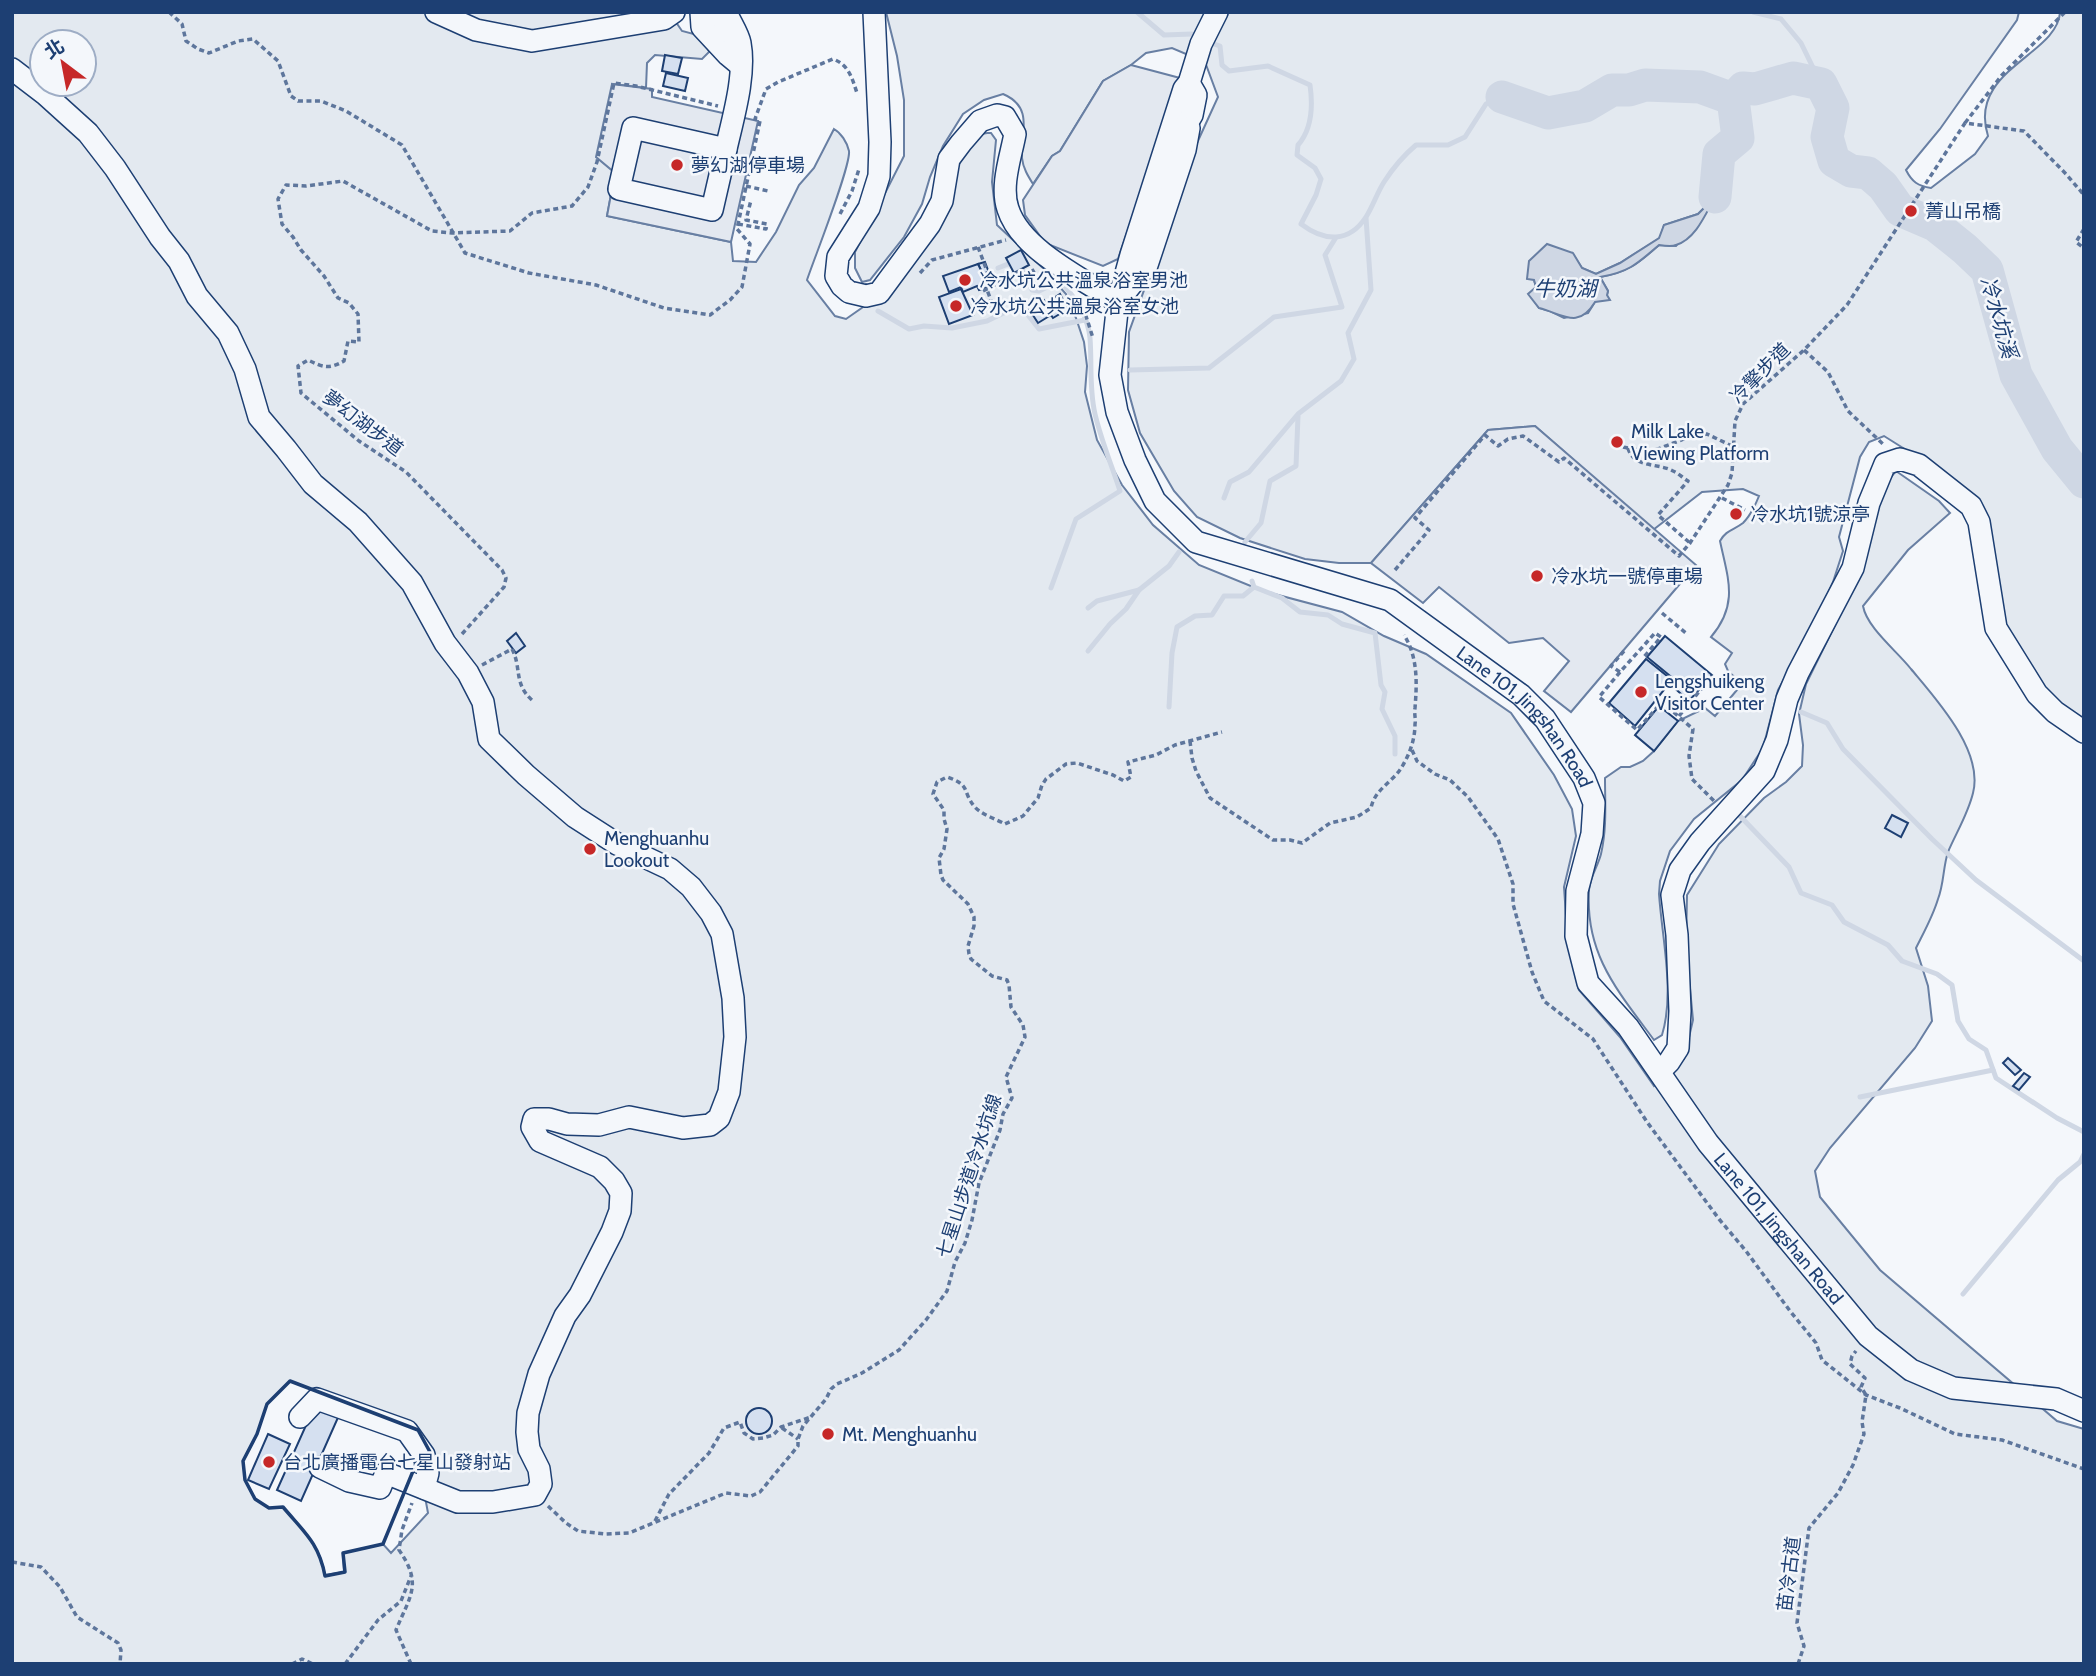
<svg xmlns="http://www.w3.org/2000/svg" width="2096" height="1676" viewBox="0 0 2096 1676" font-family="Cabin,'Noto Sans TC',sans-serif">
	<style>
		.green { fill: #e3e9f0; stroke: #687fa3; stroke-width: 2; fill-rule: evenodd }
		.parking { fill: #e3e8f0; stroke: #687fa3; stroke-width: 2 }
		.water { fill: #cfd7e4; stroke: #687fa3; stroke-width: 2 }
		.lines { fill: none; stroke-linecap: round; stroke-linejoin: round }
		.stream { stroke: #cfd7e4; stroke-width: 5 }
		.river { stroke: #cfd7e4; stroke-width: 33 }
		.building { fill: #d5e0f0; stroke: #1d3f73; stroke-width: 2 }
		.minor-casing { stroke: #1d3f73; stroke-width: 24 }
		.path { stroke: #5e769c; stroke-width: 3.5; stroke-dasharray: 5 3.5; stroke-linecap: butt }
		.minor { stroke: #f4f7fb; stroke-width: 21 }
		.wall { stroke: #1d3f73; stroke-width: 3.5 }
		.poi-dot { fill: #c62828; stroke: #f4f7fb; stroke-width: 2.5 }
		.labels { text-anchor: middle; dominant-baseline: central; stroke-width: 5; stroke-linejoin: round; paint-order: stroke }
		.poi-label { font-size: 19px; fill: #1d3f73; stroke: #f4f7fb; text-anchor: start }
		.street-label { font-size: 19px; fill: #1d3f73; stroke: #f4f7fb }
		.water-label { font-size: 21px; font-style: italic; fill: #1d3f73; stroke: #f4f7fb }
	</style>
	<rect width="100%" height="100%" fill="#f4f7fb"/>
	<g class="green">
		<path d="M12,12h657l13,19 23,6 4,15 -7,7 -47,-4 -8,8 -1,25 -34,-4 3,89 -8,43 124,26 2,19 23,1 20,-30 23,-47 15,-17 20,-39c7,4 13,13 15,22 2,15 -35,108 -42,129l28,36 11,3c38,-25 85,-69 103,-111 5,-12 3,-25 7,-37 4,-11 16,-29 25,-36 4,-3 5,-2 10,-2l5,7 -4,42 5,43 47,44 22,25 10,24 8,24 3,24 -2,26 12,48 25,45 31,40 46,40 64,26 79,21 42,24 42,18 85,59 43,62 18,34 4,27 -12,51 4,58 11,45 41,47 34,49 30,-27 9,-39 -7,-74 1,-51 32,-51 45,-46 22,-16 16,-16 1,-21 -4,-31 7,-30 31,-63 44,-131 15,-19 43,30 11,12 -42,37 -45,56c4,22 34,45 48,63 25,30 73,82 62,124 -5,21 -17,40 -25,59 -5,15 -4,32 -10,47 -5,17 -14,33 -22,49l12,38 4,35 -17,27 -85,100 -15,23 5,26 60,73 177,151 27,8v235h-2072zM42,42h42v42h-42zM290,1381l128,49v29l10,54 -37,40 -8,-9 -40,9 1,19 -19,3c-6,-32 -21,-43 -42,-68l-14,1 -14,-9 -10,-19 -2,-19 14,-27 10,-30z"/>
		<path d="M886,12h1133l-2,8 -77,109 -34,41c6,12 12,16 25,18l44,-34 13,-18c-21,-66 70,-81 72,-124h24v710l-34,-25 -50,-80 -13,-97 -76,-67 -27,-17 -15,6 -9,15 -21,80 4,14 -10,31 -19,43 -36,65 -15,58 -21,32 -48,39 -24,32 -10,30 -1,13c3,44 16,99 3,141l-8,5c-36,-49 -69,-85 -65,-150 1,-13 9,-24 12,-36 6,-26 4,-50 4,-76l16,-11h9l13,-6 11,-10 24,-30 27,-13 10,8 27,-32 -14,-13 -3,-7 7,-11 -21,-16c28,-33 17,-58 9,-96 6,-11 14,-11 23,-18 8,-8 12,-17 16,-27l-16,-7 -41,3 -49,38 -118,-104 -47,4 -117,133h-32l-34,-4 -65,-21 -43,-21 -23,-26 -34,-58 -12,-43 1,-58 68,-189 21,-46 -13,-35 -33,-14 -26,5 -15,12 -28,16 -43,70 -8,5 -19,28c-5,-8 -10,-16 -11,-26 -1,-25 12,-51 -19,-64l-19,6 -21,14 -20,32 -13,31 -8,27 -18,33 -34,43 -8,2 -7,-14v-16l49,-96v-56l-7,-44zM1712,200l-36,46 -17,-1c-20,18 -32,28 -59,32l8,14 -1,4 -12,7 -7,11 -24,5 -14,-7 -11,-3 -6,-9 3,-12 -2,-7 38,-27 10,15 14,6 24,-11 40,-25 4,-13 34,-11z"/>
	</g>
	<g class="parking">
		<polygon points="1131,65 1180,78 1118,259 1103,266 1045,243 1025,215 1023,200 1052,156 1060,151 1103,81"/>
		<polygon points="612,84 652,89 652,97 758,121 731,242 607,216 615,173 596,157"/>
		<polygon points="1535,426 1696,565 1571,712 1544,691 1569,661 1543,638 1509,643 1439,587 1423,603 1371,563 1488,430"/>
	</g>
	<path class="water" d="M1715,197c-9,16 -19,42 -39,48 -4,2 -11,1 -17,0 -22,19 -30,27 -59,32l8,14 -1,4 3,5 -15,2c-17,28 -32,12 -56,6l-11,-14 8,-7 -2,-7 -7,-1 2,-18 18,-17 26,9 9,15 14,6 24,-11 39,-25 5,-13 34,-11z"/>
	<g class="lines">
		<g class="stream">
			<polyline points="1137,12 1164,35 1192,34"/>
			<polyline points="1753,12 1781,19 1801,43 1821,84"/>
			<path d="M1214,44l6,2 2,19 7,6 39,-5 42,19c3,21 2,44 -12,60l-1,10 18,13 6,11 -5,16 -15,29c24,18 48,19 65,-7 7,-11 11,-24 18,-35 9,-14 19,-26 32,-37h32l17,-8 21,-33 16,-7"/>
			<path d="M998,268l20,-8 14,30 7,1 21,-10c14,15 28,36 30,57 2,25 -1,51 5,76 6,26 17,52 25,77l-44,28 -25,69"/>
			<polyline points="878,311 909,329 924,326 952,328 987,321 1020,305 1039,329 1085,320"/>
			<polyline points="1130,370 1209,368 1274,317 1342,307 1325,255 1335,239"/>
			<polyline points="1224,498 1230,482 1249,472 1298,414 1341,381 1354,359 1348,333 1371,290 1366,218"/>
			<polyline points="1245,542 1261,523 1270,481 1296,466 1298,416"/>
			<polyline points="1252,581 1254,587 1282,598 1300,612 1328,615 1342,624 1375,633 1381,685 1385,692 1382,709 1395,736 1395,754"/>
			<polyline points="1088,608 1097,601 1139,590"/>
			<polyline points="1088,651 1110,624 1126,609 1139,590 1169,566 1179,552"/>
			<polyline points="1169,707 1172,653 1177,627 1195,616 1212,615 1224,596 1243,596 1254,587"/>
			<polyline points="1801,712 1827,723 1843,749 1932,839 1976,880 2084,961"/>
			<polyline points="1739,815 1789,867 1801,893 1832,905 1844,922 1888,945 1902,961 1937,974 1952,985 1958,1021 1969,1039 1986,1050 1996,1078 2057,1118 2084,1132"/>
			<polyline points="1860,1097 1993,1070"/>
			<polyline points="1963,1294 2058,1180 2080,1162 2084,1154"/>
		</g>
		<g class="river">
			<polyline points="1502,97 1548,113 1585,106 1612,90 1629,90 1645,85 1700,87 1733,99"/>
			<polyline points="1715,197 1719,154 1738,138 1733,99 1743,88 1755,89 1793,78 1821,84 1833,108 1827,137 1834,161 1851,171 1868,173 1883,186 1900,210 1935,225 1965,249 1987,270 2016,375 2057,449 2084,482"/>
		</g>
	</g>
	<g class="building">
		<polygon points="665,55 682,58 678,74 662,71"/>
		<polygon points="666,73 688,78 685,91 663,86"/>
		<polygon points="1021,250 1029,265 1014,273 1006,258"/>
		<polygon points="985,262 992,281 987,283 978,264"/>
		<polygon points="978,264 989,287 979,290 977,286 963,292 961,287 949,292 943,276"/>
		<polygon points="961,289 973,315 949,324 939,297"/>
		<polygon points="1060,294 1068,309 1053,318 1051,315 1038,323 1029,309 1044,300 1046,303"/>
		<polygon points="516,633 525,646 516,653 507,641"/>
		<polygon points="1665,636 1712,675 1689,701 1671,685 1675,680 1647,657"/>
		<polygon points="1646,659 1672,680 1635,726 1609,703"/>
		<polygon points="1659,706 1678,721 1654,751 1635,735"/>
		<polygon points="1892,815 1908,823 1901,837 1885,828"/>
		<polygon points="2008,1058 2021,1070 2015,1075 2003,1063"/>
		<polygon points="2024,1073 2030,1077 2019,1090 2013,1086"/>
		<polygon points="316,1403 340,1413 301,1501 277,1490"/>
		<circle cx="759" cy="1421" r="13"/>
		<polygon points="268,1434 290,1444 269,1489 248,1480"/>
	</g>
	<g class="lines">
		<g class="minor-casing">
			<g id="minor">
				<polyline points="436,12 476,30 532,41 664,19 674,12"/>
				<polyline points="701,12 702,27 728,55 740,65"/>
				<polyline points="704,12 721,17 730,33"/>
				<path d="M726,12c4,10 12,21 14,31 6,32 -7,75 -14,106"/>
				<path d="M874,12l6,130 -1,34 -10,32 -31,49 -2,19 6,10 7,6 17,4 13,-3 51,-69 12,-23 7,-42 12,-16 19,-22 17,-6 8,2 10,17c-4,22 -15,52 -7,75 13,41 75,70 110,93"/>
				<path id="s1" d="M1217,12l-16,32 -12,39 -5,6 -53,166 -13,47 -8,73 7,37 18,48 20,41 41,41 194,58 131,95 24,24 39,59 10,25 -2,31 -15,57 -1,45 12,47 40,44 80,116 160,193 43,34 42,18 103,11 28,12"/>
				<polyline points="12,69 46,95 88,133 115,168 160,237 179,261 197,296 228,333 245,369 259,417 286,449 313,484 358,522 412,583 445,643 468,673 483,702 489,739 526,775 575,817 617,844 670,869 691,887 711,913 722,934 733,998 735,1037 729,1092 719,1118 710,1125 683,1128 629,1117 599,1125 567,1124 549,1119 534,1119 532,1127 540,1141 600,1167 614,1181 621,1193 620,1211 612,1232 580,1295 565,1316 539,1374 528,1413 527,1432 529,1449 539,1469 541,1484 535,1495 493,1502 458,1502 386,1473 380,1488 349,1481 320,1467"/>
				<polygon points="633,128 726,149 712,210 619,189"/>
				<polyline points="1176,142 1192,115 1196,95 1189,83"/>
				<polyline points="1123,295 1147,265 1185,150 1189,128"/>
				<polyline points="1660,1071 1669,1062 1678,1048 1680,1011 1677,935 1672,895 1680,870 1700,842 1764,771 1777,740 1787,699 1798,673 1853,568 1869,503 1885,464 1900,459 1919,465 1971,506 1979,522 1996,628 2037,694 2055,712 2084,732"/>
				<polyline points="300,1417 317,1399 407,1431 424,1455 428,1473 424,1488"/>
			</g>
		</g>
		<g class="path">
			<path d="M169,12l13,12 4,17 12,8 11,4 29,-12 15,-2 25,22 13,35 7,5h23l25,10 56,34 63,108 64,20 67,12 68,23 46,7 20,-15 12,-13 8,-43 -13,-15 23,-108 -5,-2 11,-30 12,-7 55,-23c16,6 19,19 24,34"/>
			<polyline points="1965,123 2002,75 2065,12"/>
			<polyline points="746,186 768,191"/>
			<polyline points="840,214 852,191 859,169"/>
			<polyline points="738,224 766,229 767,224 746,220 751,200"/>
			<polyline points="2084,229 2076,242 2084,248"/>
			<polyline points="978,247 993,287"/>
			<polyline points="1032,269 1039,282 1047,278"/>
			<polyline points="920,273 932,260 1006,240"/>
			<polyline points="983,291 1017,273 1022,284 1036,277"/>
			<polyline points="1077,300 1086,316 1093,338"/>
			<polyline points="973,311 988,304 991,300 987,290"/>
			<polyline points="1804,350 1828,372 1848,411 1883,444"/>
			<polyline points="1623,447 1650,452 1689,437 1707,434 1732,446"/>
			<path d="M1628,448c5,20 31,15 45,23 5,2 10,7 15,10l-30,34 32,28"/>
			<polyline points="1722,498 1745,510"/>
			<polyline points="1395,570 1429,530 1415,518 1485,435 1498,446 1508,439 1523,436 1559,462 1564,458 1679,556 1690,543 1728,485 1732,473 1735,421 1743,404 1804,350 1847,305 1965,123 2024,131 2066,174 2084,195"/>
			<polyline points="1662,613 1687,634"/>
			<path d="M462,634l42,-47 2,-9 -4,-8 -96,-98 -47,-31 -58,-48 -3,-27 10,-6c15,7 20,10 36,1l4,-20 11,1 -1,-28 -9,-11 -11,-5 -14,-22 -23,-26 -8,-13 -11,-13 -4,-25 8,-14 20,1 37,-5 89,50 20,2 58,-2 22,-18 40,-7 16,-19 9,-25 17,-79 22,3 82,20"/>
			<polyline points="1624,651 1611,666 1620,672 1655,633 1661,637 1644,657"/>
			<path d="M482,665l30,-16c10,19 1,35 21,52"/>
			<polyline points="1620,672 1599,697 1637,730 1662,702 1693,729 1689,756 1692,779 1714,801"/>
			<polyline points="1679,716 1712,676"/>
			<path d="M1190,741l2,17 4,13 14,27 63,42h17l12,3 28,-20 27,-6 14,-9c4,-20 23,-26 32,-43 7,-12 12,-26 12,-41 1,-5 -1,-10 0,-16 2,-25 3,-51 -11,-73"/>
			<polyline points="1412,750 1417,761 1435,774 1450,780 1468,797 1498,839 1513,884 1513,904 1532,972 1544,1001 1593,1039 1647,1122 1719,1219 1746,1251 1790,1311 1816,1343 1822,1360 1866,1395 1900,1408 1955,1434 2002,1440 2084,1469"/>
			<polyline points="782,1428 798,1439"/>
			<path d="M548,1506l18,17 12,8 27,3 24,-1 97,-40 25,3 9,-4 38,-46v-7l5,-13 23,-27 5,-10 6,-5 25,-11 37,-23 27,-30 21,-29 8,-29 10,-19 7,-23 7,-37 21,-53 3,-16 9,-16 -6,-21 19,-40 -2,-12 -12,-18 -2,-22 -2,-5 -15,-4 -21,-17 -2,-5 -1,-8 6,-20v-9l-6,-13 -25,-24 -2,-5 -2,-17 5,-9 3,-20 -3,-10v-9l-11,-16 4,-12 10,-5c24,8 15,14 27,29 6,8 22,13 31,18l18,-8 15,-18 4,-13 4,-6 20,-15 11,-1 36,12 11,6 7,-4 -3,-15 28,-7 19,-10 47,-13"/>
			<polyline points="655,1521 669,1494 709,1453 724,1428 740,1422 744,1433 753,1439 763,1438 773,1435 781,1427 811,1417"/>
			<polyline points="12,1562 41,1567 60,1587 77,1617 118,1643 121,1650 120,1664"/>
			<polyline points="292,1664 302,1659 313,1664"/>
			<polyline points="345,1664 378,1620 401,1601 411,1576"/>
			<path d="M411,1664l-15,-34c14,-34 27,-46 3,-80l3,-20 10,-27"/>
			<polyline points="1798,1664 1804,1646 1797,1623 1809,1528 1838,1493 1853,1465 1864,1434 1862,1422 1866,1395 1861,1387 1865,1378 1850,1364 1852,1356 1856,1351"/>
		</g>
		<use href="#minor" class="minor"/>
		<path class="wall" d="M290,1381l128,49 12,22 -12,7 -35,85 -40,9 2,19 -20,4c-6,-33 -21,-44 -42,-69l-14,1 -14,-9 -10,-19 -2,-19 14,-27 10,-30z"/>
	</g>
	<g class="poi-dot">
		<circle cx="677" cy="165" r="7"/>
		<circle cx="1911" cy="211" r="7"/>
		<circle cx="965" cy="280" r="7"/>
		<circle cx="956" cy="306" r="7"/>
		<circle cx="1617" cy="442" r="7"/>
		<circle cx="1736" cy="514" r="7"/>
		<circle cx="1537" cy="576" r="7"/>
		<circle cx="1641" cy="692" r="7"/>
		<circle cx="590" cy="849" r="7"/>
		<circle cx="828" cy="1434" r="7"/>
		<circle cx="269" cy="1462" r="7"/>
	</g>
	<g class="labels">
		<g class="poi-label">
			<text x="691" y="165">夢幻湖停車場</text>
			<text x="1925" y="211">菁山吊橋</text>
			<text x="979" y="280">冷水坑公共溫泉浴室男池</text>
			<text x="970" y="306">冷水坑公共溫泉浴室女池</text>
			<text x="1631" y="431">Milk Lake<tspan x="1631" dy="22">Viewing Platform</tspan></text>
			<text x="1750" y="514">冷水坑1號涼亭</text>
			<text x="1551" y="576">冷水坑一號停車場</text>
			<text x="1655" y="681">Lengshuikeng<tspan x="1655" dy="22">Visitor Center</tspan></text>
			<text x="604" y="838">Menghuanhu<tspan x="604" dy="22">Lookout</tspan></text>
			<text x="842" y="1434">Mt. Menghuanhu</text>
			<text x="283" y="1462">台北廣播電台七星山發射站</text>
		</g>
		<g class="street-label">
			<text transform="translate(1760 373) rotate(-45)">冷擎步道</text>
			<text transform="translate(363 423) rotate(37)">夢幻湖步道</text>
			<text stroke="none"><textPath href="#s1" startOffset="956">Lane 101, Jingshan Road</textPath></text>
			<text transform="translate(969 1176) rotate(-72)">七星山步道冷水坑線</text>
			<text stroke="none"><textPath href="#s1" startOffset="1564">Lane 101, Jingshan Road</textPath></text>
			<text transform="translate(1789 1574) rotate(-83)">苗冷古道</text>
		</g>
		<g class="water-label">
			<text x="1565" y="288">牛奶湖</text>
			<text transform="translate(1999 317) rotate(74)">冷水坑溪</text>
		</g>
	</g>
	<rect width="2096" height="1676" fill="none" stroke="#1d3f73" stroke-width="28"/>
	<g transform="translate(63 63) rotate(328)"><circle r="33" fill="#f4f7fb" stroke="#9eadc5" stroke-width="2"/>
	<path d="M0-5L12 26L0 18L-12 26Z" fill="#c62828"/>
	<text y="-10" font-size="19" font-weight="bold" text-anchor="middle" fill="#1d3f73">北</text>
	</g>
</svg>
